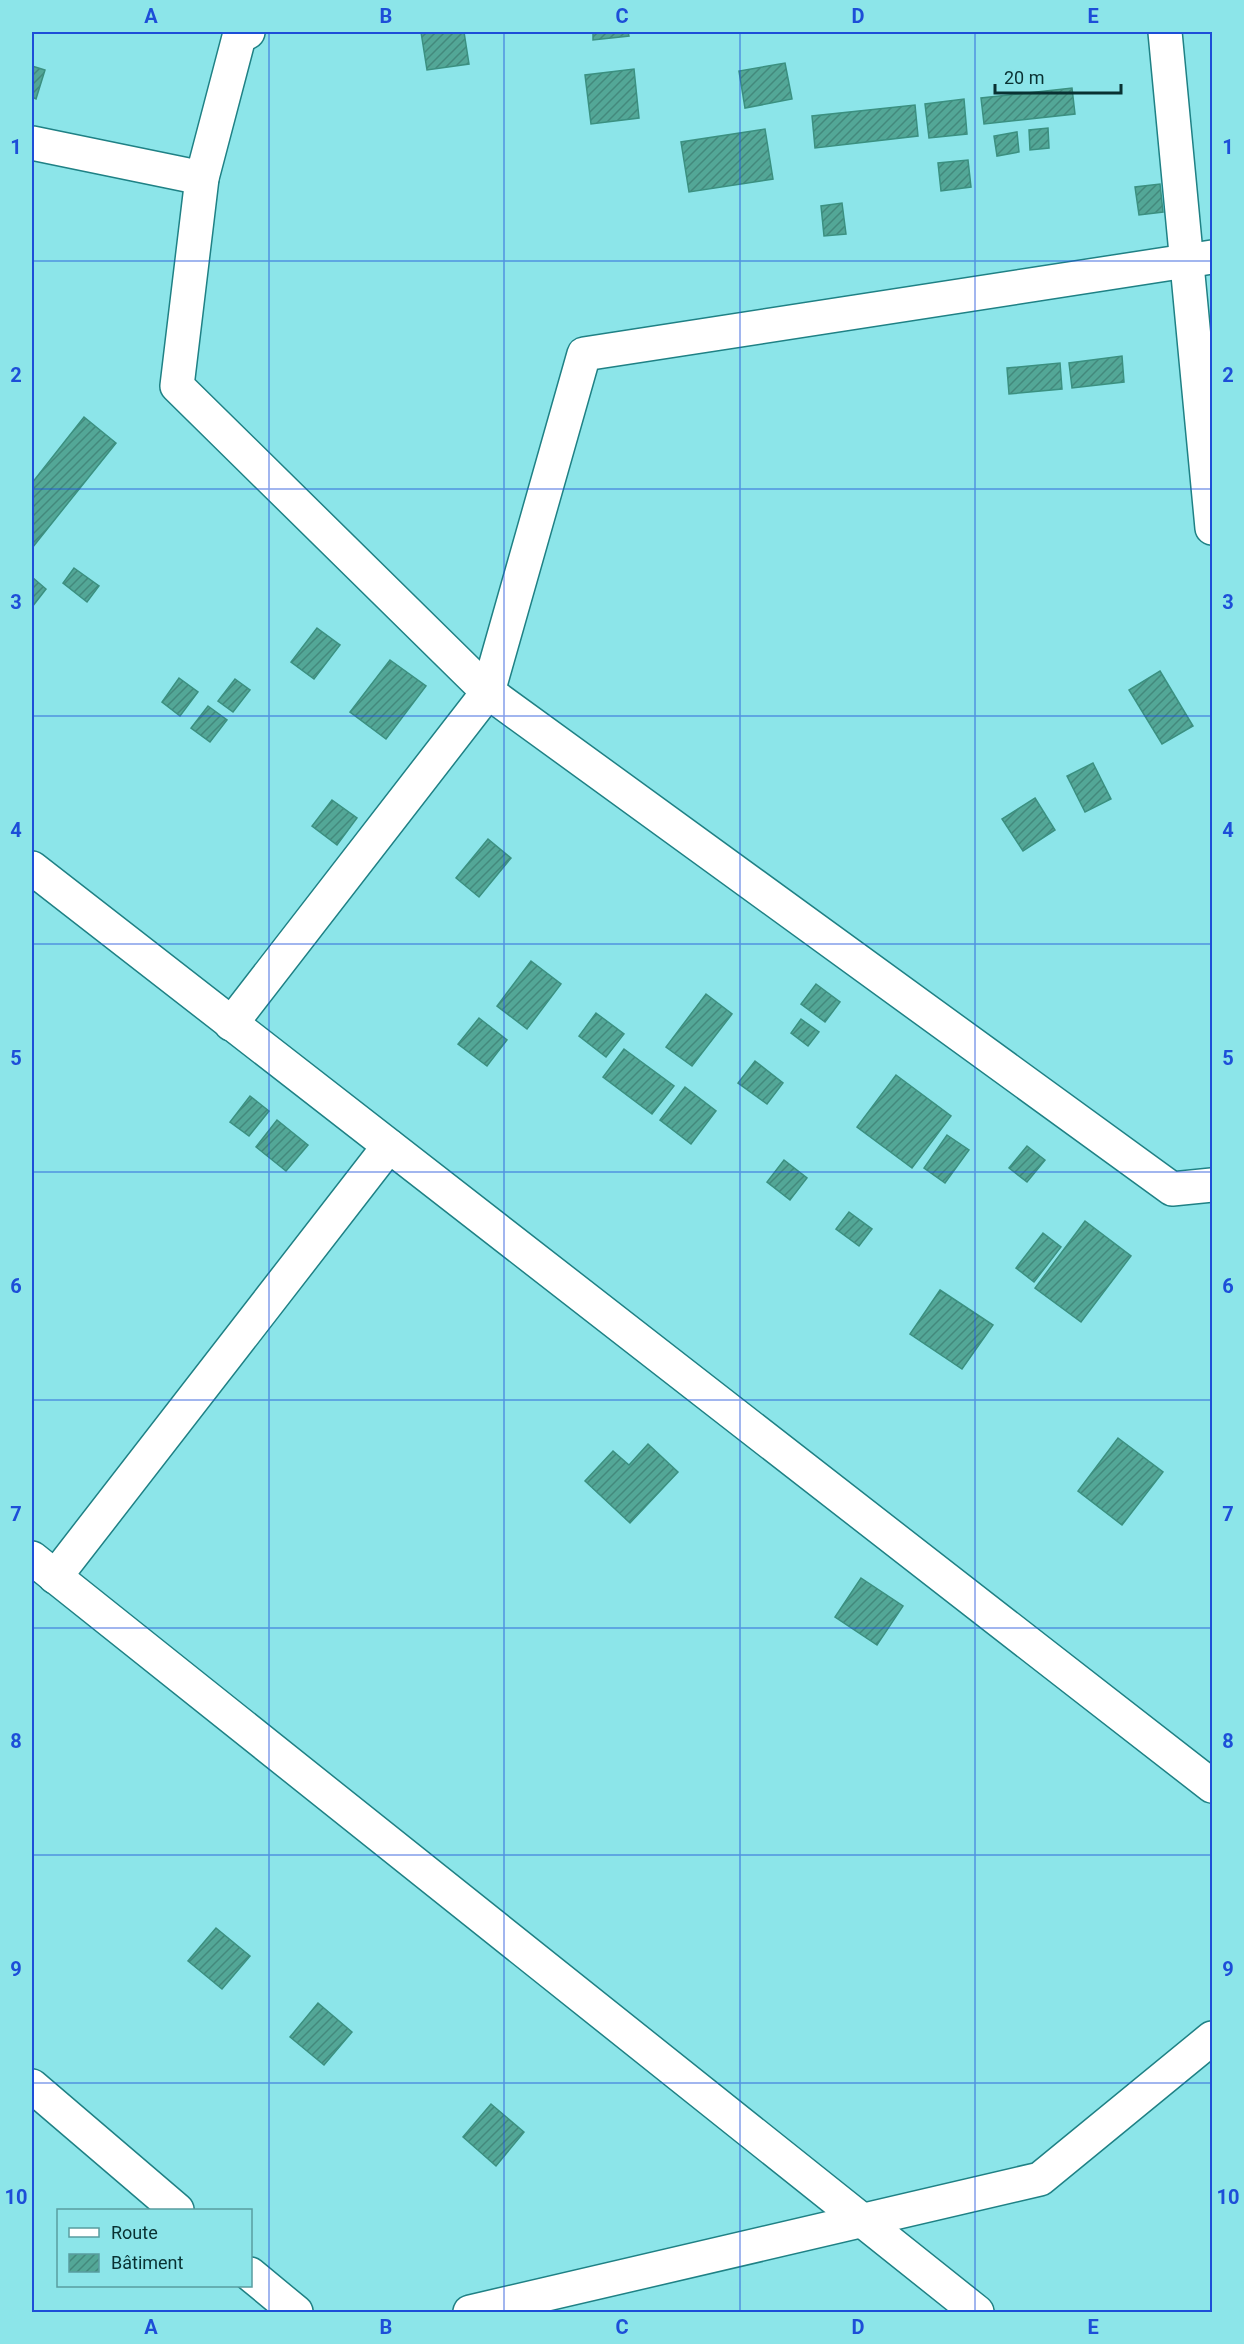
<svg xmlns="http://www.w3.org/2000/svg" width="1244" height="2344" viewBox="0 0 1244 2344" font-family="Roboto,sans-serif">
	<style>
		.building { fill: url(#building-hatch); stroke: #3b9080; stroke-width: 1.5 }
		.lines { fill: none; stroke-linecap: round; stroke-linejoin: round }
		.minor-casing { stroke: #1f8185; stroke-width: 36 }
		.minor { stroke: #fff; stroke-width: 33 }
		.grid { fill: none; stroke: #1d4ed8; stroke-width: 1.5; stroke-opacity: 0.55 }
		.neatline { fill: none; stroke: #1d4ed8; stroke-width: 2 }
		.grid-label { font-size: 20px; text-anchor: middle; font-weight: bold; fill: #1d4ed8 }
	</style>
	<defs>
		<pattern id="building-hatch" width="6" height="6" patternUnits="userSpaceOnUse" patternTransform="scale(1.5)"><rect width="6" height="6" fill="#53a797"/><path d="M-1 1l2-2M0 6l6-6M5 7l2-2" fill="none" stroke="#43897c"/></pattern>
	</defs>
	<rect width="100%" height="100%" fill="#8ce5e9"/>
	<g class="building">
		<polygon points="421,32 464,32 469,64 427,70"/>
		<polygon points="593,32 628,32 629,36 593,40"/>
		<polygon points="785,63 792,99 745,108 739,71"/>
		<polygon points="32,66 45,70 36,99 32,97"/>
		<polygon points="634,69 639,118 591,124 585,75"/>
		<polygon points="1072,88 1075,114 984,124 981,98"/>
		<polygon points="964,99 967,134 929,138 925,104"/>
		<polygon points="915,105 918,136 815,148 812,116"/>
		<polygon points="1048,128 1049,148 1030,150 1029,130"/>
		<polygon points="765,129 773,179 689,192 681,142"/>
		<polygon points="1017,132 1019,152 997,156 994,136"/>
		<polygon points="968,160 971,187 941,191 938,163"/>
		<polygon points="1160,184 1163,212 1139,215 1135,187"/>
		<polygon points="842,203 846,234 824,236 821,206"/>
		<polygon points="1122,356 1124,382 1072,388 1069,363"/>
		<polygon points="1060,363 1062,389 1009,394 1007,368"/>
		<polygon points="84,417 116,443 32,548 32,483"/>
		<polygon points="74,568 99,586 87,602 63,583"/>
		<polygon points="32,577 46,589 32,607"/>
		<polygon points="317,628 340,645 314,679 291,662"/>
		<polygon points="390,660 426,686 386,739 350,712"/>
		<polygon points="1160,671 1193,726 1162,744 1129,690"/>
		<polygon points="179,678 198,692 180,716 162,702"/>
		<polygon points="235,679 250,690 233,712 218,701"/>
		<polygon points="208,706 227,720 210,742 191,728"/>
		<polygon points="1093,763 1111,799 1085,812 1067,776"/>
		<polygon points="1035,798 1055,830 1023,851 1002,819"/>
		<polygon points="332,800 357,818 337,845 312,826"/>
		<polygon points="488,839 511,858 479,897 456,878"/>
		<polygon points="531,961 561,984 527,1029 497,1006"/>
		<polygon points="816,984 840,1002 825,1022 801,1004"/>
		<polygon points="706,994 732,1014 692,1066 666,1047"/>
		<polygon points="596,1013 624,1034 606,1057 579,1036"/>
		<polygon points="479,1018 507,1040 487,1066 458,1044"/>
		<polygon points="801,1019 819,1032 808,1046 791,1033"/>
		<polygon points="624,1049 674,1086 652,1114 603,1077"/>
		<polygon points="755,1061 783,1083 767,1104 738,1083"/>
		<polygon points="896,1075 951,1116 912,1168 857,1127"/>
		<polygon points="685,1087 716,1111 691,1144 660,1120"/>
		<polygon points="250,1096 269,1111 249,1136 230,1122"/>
		<polygon points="277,1120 308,1145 286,1171 256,1147"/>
		<polygon points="947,1135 969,1150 945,1183 924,1168"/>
		<polygon points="1027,1146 1045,1160 1027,1182 1009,1168"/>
		<polygon points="784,1160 807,1178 790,1200 767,1182"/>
		<polygon points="849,1212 872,1229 859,1246 836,1229"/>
		<polygon points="1085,1221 1131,1256 1081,1322 1035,1288"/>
		<polygon points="1043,1233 1061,1247 1034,1282 1016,1268"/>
		<polygon points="940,1290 993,1325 962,1369 910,1334"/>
		<polygon points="1118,1438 1163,1472 1122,1525 1078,1491"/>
		<polygon points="648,1444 678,1472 630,1523 585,1481 613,1451 629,1465"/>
		<polygon points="861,1578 903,1606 877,1645 835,1617"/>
		<polygon points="216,1928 250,1956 222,1989 188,1961"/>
		<polygon points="318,2003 352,2032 324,2065 290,2037"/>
		<polygon points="491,2104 524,2132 496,2166 463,2137"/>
	</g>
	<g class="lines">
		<g class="minor-casing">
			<g id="minor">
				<polyline points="248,32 239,37 202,178 177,386 488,692 1172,1189 1212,1185"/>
				<polyline points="1165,32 1212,528"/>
				<polyline points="32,143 202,178"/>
				<polyline points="32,868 1212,1786"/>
				<polyline points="231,1024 488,692 584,354 1212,257"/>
				<polyline points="32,1558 977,2312"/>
				<polyline points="55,1577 389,1146"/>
				<polyline points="32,2086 177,2210"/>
				<polyline points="250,2274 296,2312"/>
				<polyline points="470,2312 1040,2179 1212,2038"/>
			</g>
		</g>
		<use href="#minor" class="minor"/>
	</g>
	<path class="grid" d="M269,32v2280M504,32v2280M740,32v2280M975,32v2280M32,261h1180M32,489h1180M32,716h1180M32,944h1180M32,1172h1180M32,1400h1180M32,1628h1180M32,1855h1180M32,2083h1180"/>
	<rect width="1244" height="2344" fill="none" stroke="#8ce5e9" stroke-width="66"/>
	<rect x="57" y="2209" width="195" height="78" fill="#8ce5e9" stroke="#589da0" stroke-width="1.5"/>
	<rect x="69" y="2228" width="30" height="9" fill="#ffffff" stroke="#589da0" stroke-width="1.5"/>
	<text x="111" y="2239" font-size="18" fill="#093132">Route</text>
	<rect x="69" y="2254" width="30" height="18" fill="url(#building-hatch)" stroke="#589da0" stroke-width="1.5"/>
	<text x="111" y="2269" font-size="18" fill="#093132">Bâtiment</text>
	<path d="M995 84v9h126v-9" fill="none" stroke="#093132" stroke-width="3"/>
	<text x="1004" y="84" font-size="18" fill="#093132" stroke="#8ce5e9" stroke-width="4.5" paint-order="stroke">20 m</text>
	<rect x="33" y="33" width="1178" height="2278" class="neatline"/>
	<g class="grid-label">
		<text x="151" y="23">A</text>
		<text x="386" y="23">B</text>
		<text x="622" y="23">C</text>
		<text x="858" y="23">D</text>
		<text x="1093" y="23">E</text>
		<text x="16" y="154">1</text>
		<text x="1228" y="154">1</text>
		<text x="16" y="382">2</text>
		<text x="1228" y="382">2</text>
		<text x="16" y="609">3</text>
		<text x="1228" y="609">3</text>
		<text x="16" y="837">4</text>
		<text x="1228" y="837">4</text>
		<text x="16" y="1065">5</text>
		<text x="1228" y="1065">5</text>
		<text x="16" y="1293">6</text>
		<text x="1228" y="1293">6</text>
		<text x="16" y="1521">7</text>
		<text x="1228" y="1521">7</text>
		<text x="16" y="1748">8</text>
		<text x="1228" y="1748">8</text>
		<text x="16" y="1976">9</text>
		<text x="1228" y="1976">9</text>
		<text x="16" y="2204">10</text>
		<text x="1228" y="2204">10</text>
		<text x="151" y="2334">A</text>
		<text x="386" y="2334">B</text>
		<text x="622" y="2334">C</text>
		<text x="858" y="2334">D</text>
		<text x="1093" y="2334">E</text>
	</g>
</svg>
